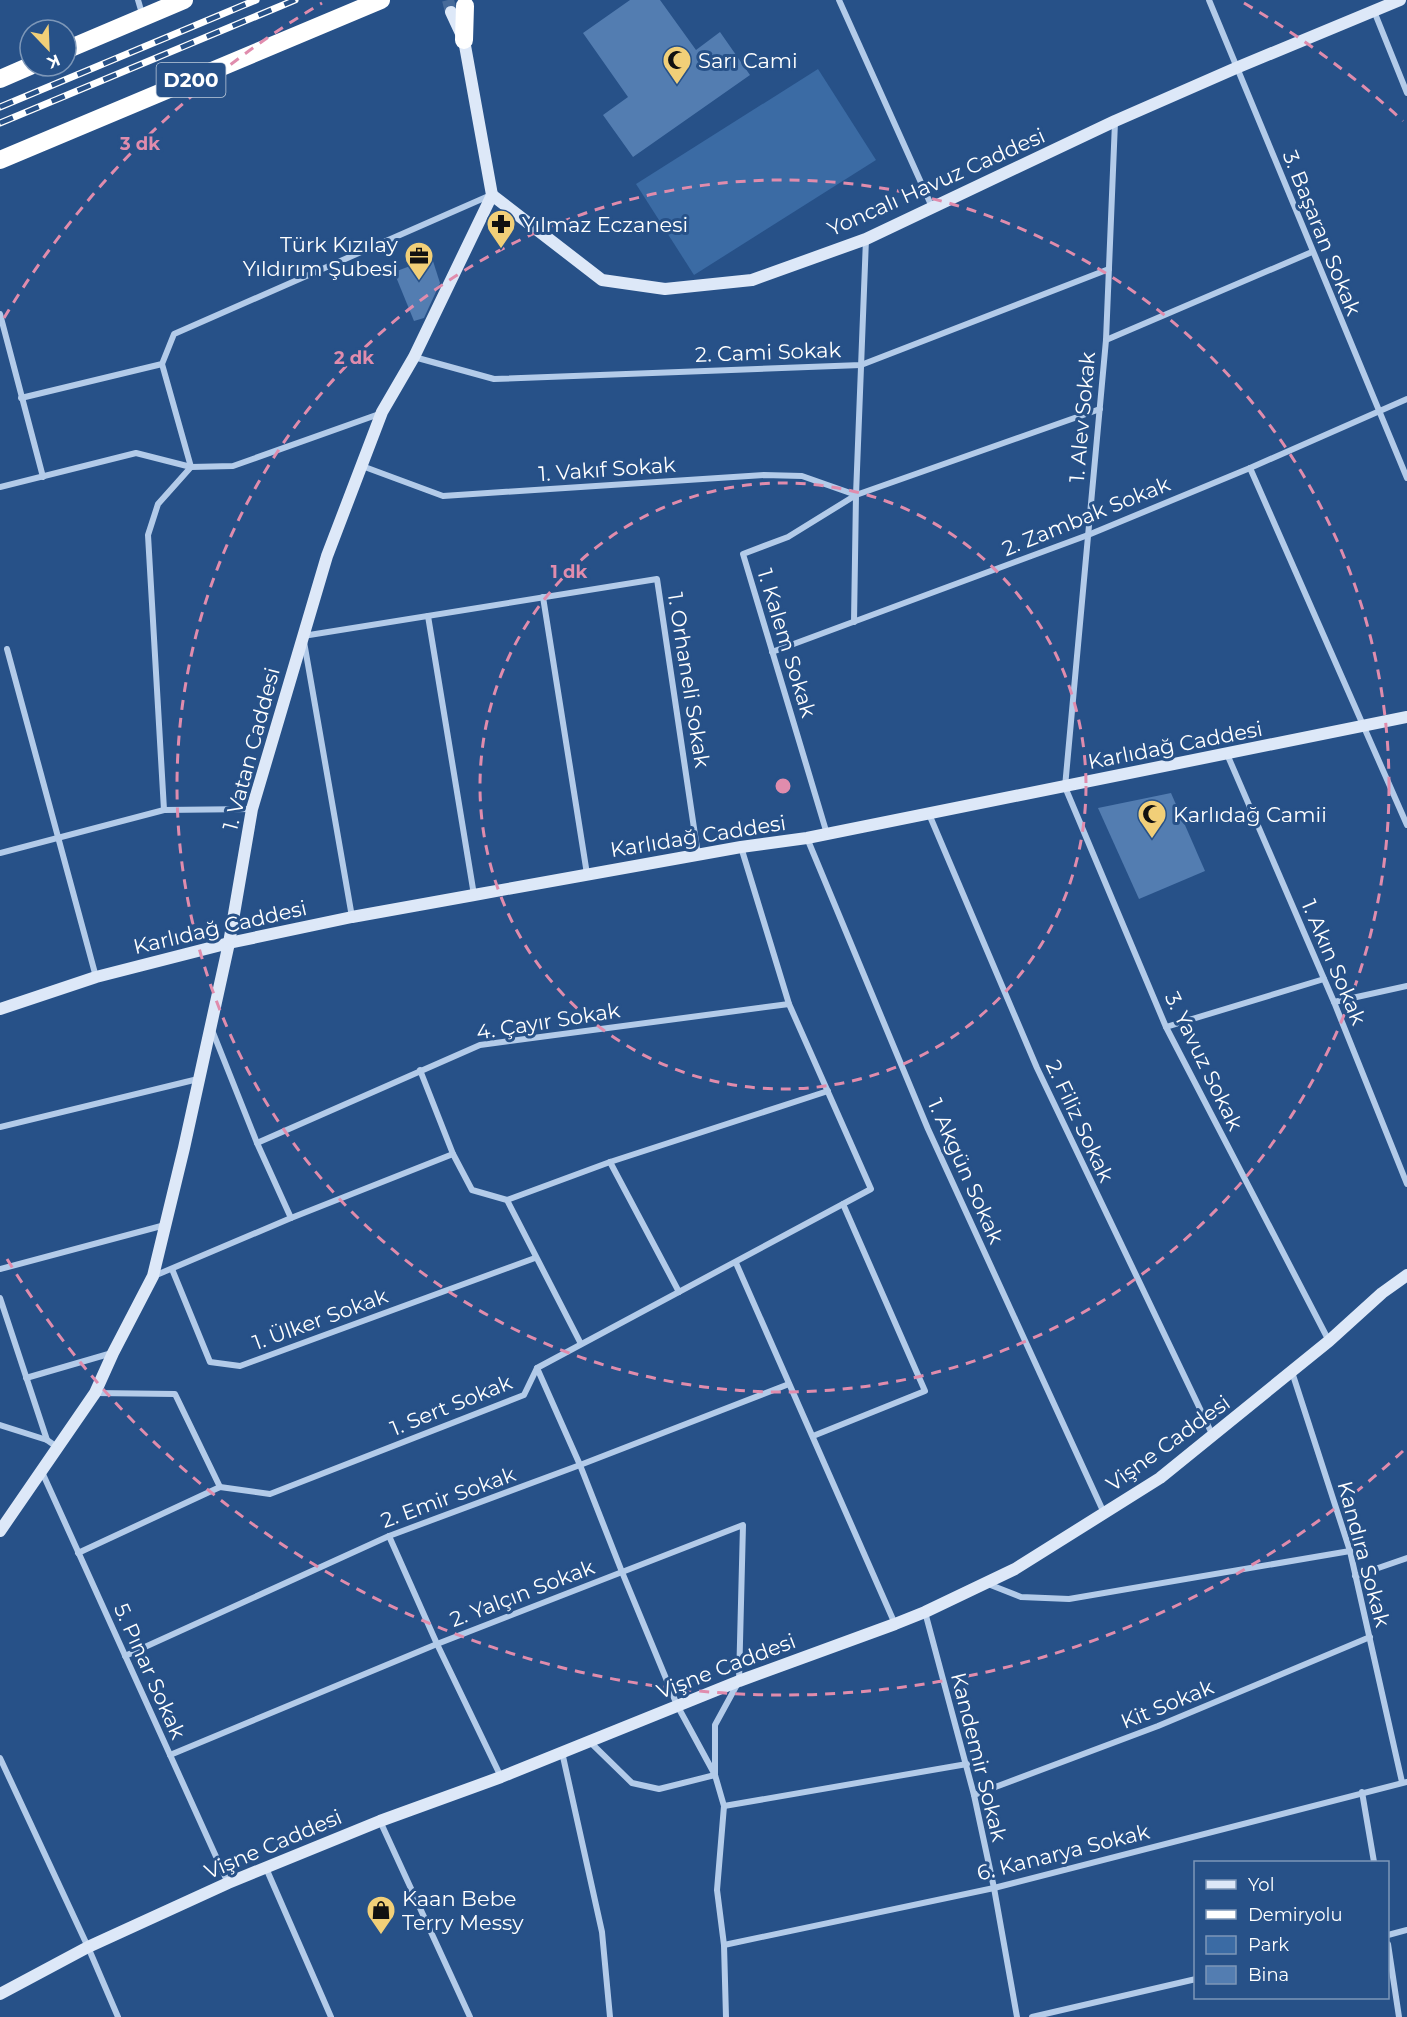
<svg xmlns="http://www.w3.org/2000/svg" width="1407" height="2017" viewBox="0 0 1407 2017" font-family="Montserrat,sans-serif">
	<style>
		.green { fill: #3b6ba4 }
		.building { fill: #537db1 }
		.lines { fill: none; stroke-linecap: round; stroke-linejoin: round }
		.secondary-tunnel { stroke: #476b9a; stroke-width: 12; stroke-dasharray: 12 6; stroke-linecap: butt }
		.street { stroke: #b3cbe9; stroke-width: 6 }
		.secondary { stroke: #dde8f8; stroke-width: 12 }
		.highway { stroke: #fff; stroke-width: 18 }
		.rail-casing { stroke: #fff; stroke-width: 7 }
		.rail { stroke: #275188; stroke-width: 4.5; stroke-dasharray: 14; stroke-linecap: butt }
		.ring { fill: none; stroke: #e08cad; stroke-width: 3; stroke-dasharray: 10 8 }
		.labels { text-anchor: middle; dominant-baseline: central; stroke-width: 6; stroke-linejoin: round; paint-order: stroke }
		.shield { fill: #275188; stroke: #becbdb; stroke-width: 1.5 }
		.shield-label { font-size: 20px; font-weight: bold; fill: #fff }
		.poi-label { font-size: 21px; fill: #fff; stroke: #275188; text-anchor: start }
		.street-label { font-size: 21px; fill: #fff; stroke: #275188 }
		.centre { fill: #e08cad; stroke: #275188; stroke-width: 3 }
		.ring-label { font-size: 18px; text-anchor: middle; font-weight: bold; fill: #e08cad; stroke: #275188; stroke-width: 6; stroke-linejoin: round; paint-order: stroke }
	</style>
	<rect width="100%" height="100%" fill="#275188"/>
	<polygon class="green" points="818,69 876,160 694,275 636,184"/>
	<g class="building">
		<polygon points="630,0 660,0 696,50 720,32 750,75 633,157 603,115 628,97 583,33"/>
		<polygon points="432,258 440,283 424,318 414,321 394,272"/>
		<polygon points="1171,793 1205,871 1139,899 1098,808"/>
	</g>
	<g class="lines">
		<polyline class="secondary-tunnel" points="448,0 451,12"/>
		<g class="street">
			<polyline points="138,0 143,17"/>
			<polyline points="839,0 932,207"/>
			<polyline points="1209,0 1407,478"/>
			<polyline points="1374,11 1407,93"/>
			<polyline points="1115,122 1106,340 1065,787 1166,1027 1329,1341"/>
			<polyline points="0,314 43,477"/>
			<polyline points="1106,340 1312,252"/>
			<polyline points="414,357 494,379 861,365 1109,269"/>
			<polyline points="162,364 191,467 158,504 148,535 164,810"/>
			<polyline points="21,398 162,364 174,334 491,195"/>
			<polyline points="362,466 443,496 764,475 802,476 856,495"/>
			<polyline points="1250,468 1407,825"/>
			<polyline points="0,487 136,453 191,467 233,466 382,413"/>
			<polyline points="856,495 1100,409"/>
			<polyline points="543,597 587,874"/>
			<polyline points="428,616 474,895"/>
			<polyline points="854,622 856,495"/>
			<polyline points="7,649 96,977"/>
			<polyline points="772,652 1088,535 1250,468 1407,399"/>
			<polyline points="1227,754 1334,1002 1407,1184"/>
			<polyline points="929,814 1037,1068 1213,1436"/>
			<polyline points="827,834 743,554 788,537 856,495 866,239"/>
			<polyline points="807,838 928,1129 1104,1513"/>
			<polyline points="0,853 164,810 252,809"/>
			<polyline points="352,917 303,636 657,579 698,855"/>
			<polyline points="1334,1002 1407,986"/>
			<polyline points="1166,1027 1324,979"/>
			<polyline points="212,1030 257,1143 291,1218"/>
			<polyline points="420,1070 453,1154 472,1190 507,1200 581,1344"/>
			<polyline points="0,1127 198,1079"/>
			<polyline points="257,1143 480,1045 789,1004"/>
			<polyline points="610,1162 679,1292"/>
			<polyline points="507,1200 610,1162 828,1091"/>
			<polyline points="736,1263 895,1624"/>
			<polyline points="0,1269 165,1225"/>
			<polyline points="172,1269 210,1362 240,1366 535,1258"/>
			<polyline points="154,1276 291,1218 453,1154"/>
			<polyline points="0,1298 47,1440"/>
			<polyline points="537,1368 580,1465 622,1572 677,1705 715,1775 659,1789 632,1783 589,1741"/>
			<polyline points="1292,1372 1350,1551 1402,1782"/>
			<polyline points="26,1378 112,1353"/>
			<polyline points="95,1393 175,1394 220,1487"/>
			<polyline points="0,1425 47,1440 57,1447"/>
			<polyline points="813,1436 925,1391 843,1204"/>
			<polyline points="42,1472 228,1883"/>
			<polyline points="389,1536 437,1644 501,1777"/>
			<polyline points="78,1553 220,1487 270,1494 524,1395 537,1368 871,1189 789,1004 741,847"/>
			<polyline points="1355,1576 1407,1558"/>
			<polyline points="988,1584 1021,1597 1069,1599 1350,1551"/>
			<polyline points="925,1612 974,1795 994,1888 1017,2017"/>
			<polyline points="125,1656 389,1536 580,1465 789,1384"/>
			<polyline points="562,1752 602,1932 610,2017"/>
			<polyline points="170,1755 437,1644 743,1525 739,1681 715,1725 715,1775 724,1806 717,1890 724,1945 726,2017"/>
			<polyline points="0,1758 88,1947 118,2017"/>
			<polyline points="1362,1792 1374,1862"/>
			<polyline points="974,1795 1158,1726 1370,1637"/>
			<polyline points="724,1806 967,1764"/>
			<polyline points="380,1821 470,2017"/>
			<polyline points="266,1868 331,2017"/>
			<polyline points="1388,1935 1407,1930"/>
			<polyline points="1388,1944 1399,2017"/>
			<polyline points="724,1945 994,1888 1407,1782"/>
			<polyline points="1032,2017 1196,1979"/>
		</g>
		<g class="secondary">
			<polyline points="492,195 602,280 665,289 752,280 866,239 1115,121 1236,68 1400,0"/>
			<polyline points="0,1009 96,977 229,943 352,917 474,895 741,847 807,838 1407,717"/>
			<polyline points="0,1531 95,1393 113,1353 153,1276 184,1148 229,943 252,809 327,556 382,412 414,357 492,195 464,40 451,12"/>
			<polyline points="0,1994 88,1947 228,1883 380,1821 501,1777 739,1681 895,1624 925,1612 1015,1569 1160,1478 1329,1341 1382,1293 1407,1275"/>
		</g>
		<g class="highway">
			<polyline points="464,40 465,6"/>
			<polyline points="66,50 184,0"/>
			<polyline points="0,79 30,66"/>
			<polyline points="0,160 381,0"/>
		</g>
		<g class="rail-casing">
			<g id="rail">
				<polyline points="0,107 256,0"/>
				<polyline points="0,123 295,0"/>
			</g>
		</g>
		<use href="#rail" class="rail"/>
	</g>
	<g class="ring">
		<circle cx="783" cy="786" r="303"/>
		<circle cx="783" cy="786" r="606"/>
		<path d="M1403 1451A909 909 0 0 1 4 1254M4 318A909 909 0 0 1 322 3M1244 3A909 909 0 0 1 1403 121"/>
	</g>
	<defs>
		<g id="mosque-pin" transform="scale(1.5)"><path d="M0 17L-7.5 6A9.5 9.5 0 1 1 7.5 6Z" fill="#f1cf78" stroke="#275188"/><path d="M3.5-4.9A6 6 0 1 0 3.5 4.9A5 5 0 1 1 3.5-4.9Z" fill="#111"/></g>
		<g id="pharmacy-pin" transform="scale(1.5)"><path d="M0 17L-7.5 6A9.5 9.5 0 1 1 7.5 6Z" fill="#f1cf78" stroke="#275188"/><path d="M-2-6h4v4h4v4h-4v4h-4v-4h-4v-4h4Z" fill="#111"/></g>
		<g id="office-pin" transform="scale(1.5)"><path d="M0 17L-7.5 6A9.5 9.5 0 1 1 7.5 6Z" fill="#f1cf78" stroke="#275188"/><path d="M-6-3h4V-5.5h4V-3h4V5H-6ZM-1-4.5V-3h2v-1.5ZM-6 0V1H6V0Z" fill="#111"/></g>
		<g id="shop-pin" transform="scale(1.5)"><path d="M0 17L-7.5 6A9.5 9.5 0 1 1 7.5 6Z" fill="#f1cf78" stroke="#275188"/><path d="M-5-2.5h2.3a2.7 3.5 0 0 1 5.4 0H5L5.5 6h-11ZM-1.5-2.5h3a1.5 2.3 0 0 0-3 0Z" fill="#111"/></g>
	</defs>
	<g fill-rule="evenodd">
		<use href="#mosque-pin" x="677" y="60"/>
		<use href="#pharmacy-pin" x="501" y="224"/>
		<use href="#office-pin" x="419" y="256"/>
		<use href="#mosque-pin" x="1152" y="814"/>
		<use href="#shop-pin" x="381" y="1910"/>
	</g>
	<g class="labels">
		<rect class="shield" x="156.5" y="63" width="69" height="34" rx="4.5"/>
		<g class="shield-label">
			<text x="191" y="80">D200</text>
		</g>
		<g class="poi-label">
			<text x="698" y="60">Sarı Cami</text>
			<text x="522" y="224">Yılmaz Eczanesi</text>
			<text x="398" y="244" text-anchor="end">Türk Kızılay<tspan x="398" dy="24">Yıldırım Şubesi</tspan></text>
			<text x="1173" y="814">Karlıdağ Camii</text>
			<text x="402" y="1898">Kaan Bebe<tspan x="402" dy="24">Terry Messy</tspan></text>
		</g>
		<g class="street-label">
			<text transform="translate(936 182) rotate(-24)">Yoncalı Havuz Caddesi</text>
			<text transform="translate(1322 233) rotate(68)">3. Başaran Sokak</text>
			<text transform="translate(768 352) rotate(-2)">2. Cami Sokak</text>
			<text transform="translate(1082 417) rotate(-85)">1. Alev Sokak</text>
			<text transform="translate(607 469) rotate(-4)">1. Vakıf Sokak</text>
			<text transform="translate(1086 516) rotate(-22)">2. Zambak Sokak</text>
			<text transform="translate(787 643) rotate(73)">1. Kalem Sokak</text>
			<text transform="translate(689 680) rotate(81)">1. Orhaneli Sokak</text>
			<text transform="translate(1175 745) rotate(-11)">Karlıdağ Caddesi</text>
			<text transform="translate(251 749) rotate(-75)">1. Vatan Caddesi</text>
			<text transform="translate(698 836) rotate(-9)">Karlıdağ Caddesi</text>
			<text transform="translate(220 927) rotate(-13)">Karlıdağ Caddesi</text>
			<text transform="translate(1334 962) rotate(67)">1. Akın Sokak</text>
			<text transform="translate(548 1021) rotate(-9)">4. Çayır Sokak</text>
			<text transform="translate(1204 1061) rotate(64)">3. Yavuz Sokak</text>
			<text transform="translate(1080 1121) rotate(65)">2. Filiz Sokak</text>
			<text transform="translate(966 1171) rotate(66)">1. Akgün Sokak</text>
			<text transform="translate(320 1319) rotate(-20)">1. Ülker Sokak</text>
			<text transform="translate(451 1405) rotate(-22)">1. Sert Sokak</text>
			<text transform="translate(1168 1443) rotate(-36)">Vişne Caddesi</text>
			<text transform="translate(448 1497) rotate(-20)">2. Emir Sokak</text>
			<text transform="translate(1364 1554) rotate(75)">Kandıra Sokak</text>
			<text transform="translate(522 1593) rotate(-21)">2. Yalçın Sokak</text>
			<text transform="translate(726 1666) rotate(-21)">Vişne Caddesi</text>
			<text transform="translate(150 1671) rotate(66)">5. Pınar Sokak</text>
			<text transform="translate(1167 1704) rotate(-22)">Kit Sokak</text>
			<text transform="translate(979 1757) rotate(76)">Kandemir Sokak</text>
			<text transform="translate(273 1844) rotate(-23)">Vişne Caddesi</text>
			<text transform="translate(1063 1852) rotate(-14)">6. Kanarya Sokak</text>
		</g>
	</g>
	<circle cx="783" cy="786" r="9" class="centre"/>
	<g class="ring-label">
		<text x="140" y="150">3 dk</text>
		<text x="354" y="364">2 dk</text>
		<text x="569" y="578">1 dk</text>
	</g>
	<rect x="1194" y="1861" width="195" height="138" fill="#275188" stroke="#7d97b8" stroke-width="1.5"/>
	<rect x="1206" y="1880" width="30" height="9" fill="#dde8f8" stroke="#7d97b8" stroke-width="1.5"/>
	<text x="1248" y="1891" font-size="18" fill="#ffffff">Yol</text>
	<rect x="1206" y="1910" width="30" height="9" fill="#ffffff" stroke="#7d97b8" stroke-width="1.5"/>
	<text x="1248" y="1921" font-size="18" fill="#ffffff">Demiryolu</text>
	<rect x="1206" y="1936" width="30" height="18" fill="#3b6ba4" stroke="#7d97b8" stroke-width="1.5"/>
	<text x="1248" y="1951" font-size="18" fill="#ffffff">Park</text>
	<rect x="1206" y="1966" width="30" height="18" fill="#537db1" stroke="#7d97b8" stroke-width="1.5"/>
	<text x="1248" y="1981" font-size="18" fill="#ffffff">Bina</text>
	<g transform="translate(48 48) rotate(157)"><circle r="28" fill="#275188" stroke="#7d97b8" stroke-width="1.5"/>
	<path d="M0-4.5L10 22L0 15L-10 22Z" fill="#f1cf78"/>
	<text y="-9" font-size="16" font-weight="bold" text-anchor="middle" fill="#ffffff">K</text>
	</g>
</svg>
